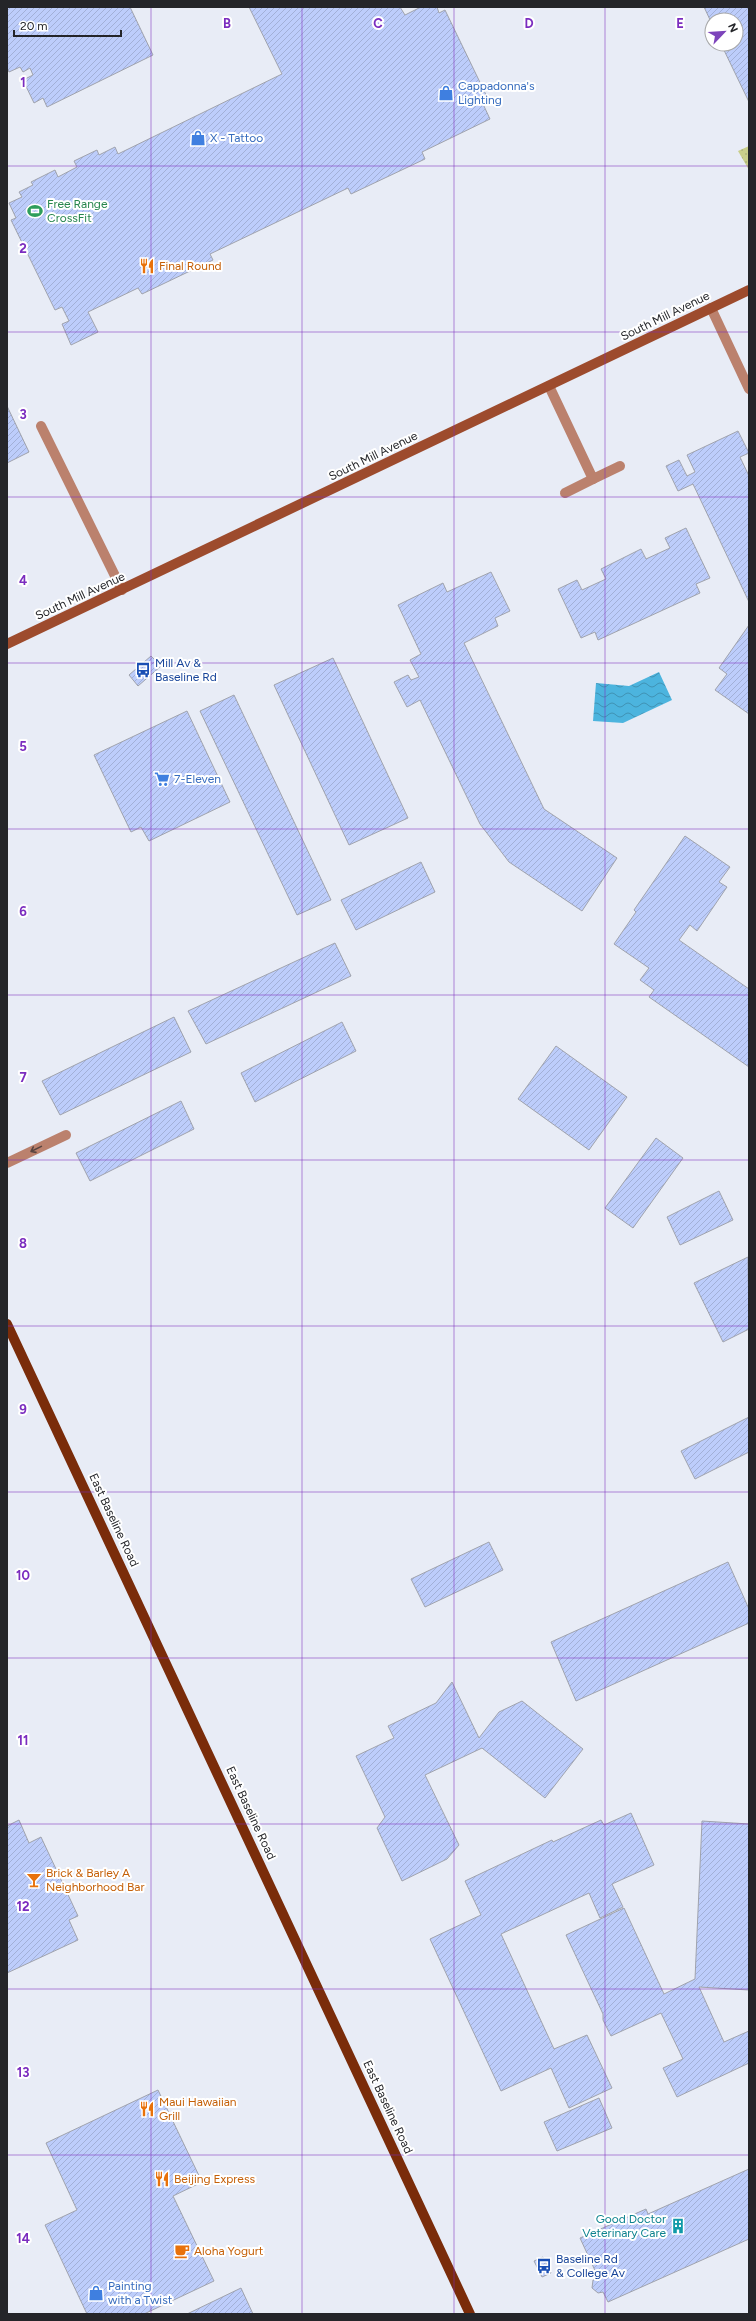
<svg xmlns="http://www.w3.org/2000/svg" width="756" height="2321" viewBox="0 0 756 2321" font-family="Figtree,sans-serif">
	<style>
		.grass { fill: url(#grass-dots) }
		.water { fill: url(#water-waves) }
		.building { fill: url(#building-hatch); stroke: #a0a3ad }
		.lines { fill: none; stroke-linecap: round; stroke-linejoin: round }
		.lane { stroke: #bb816d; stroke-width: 10 }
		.secondary { stroke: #9d4b2d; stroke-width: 10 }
		.primary { stroke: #7a2c0a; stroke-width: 10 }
		.oneway { stroke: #594541 }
		.grid { fill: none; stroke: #7b2cbf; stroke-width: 1; stroke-opacity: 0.55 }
		.labels { text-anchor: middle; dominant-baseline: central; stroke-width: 4; stroke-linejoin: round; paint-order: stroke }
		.shop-label { font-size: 12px; fill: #366cbe; stroke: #fff; text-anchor: start }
		.leisure-label { font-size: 12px; fill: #27864d; stroke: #fff; text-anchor: start }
		.food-label { font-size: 12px; fill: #c56008; stroke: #fff; text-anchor: start }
		.street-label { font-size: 12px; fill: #242529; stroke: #fff }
		.transit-label { font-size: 12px; fill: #164399; stroke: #fff; text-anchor: start }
		.culture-label { font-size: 12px; fill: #0d838f; stroke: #fff; text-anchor: end }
		.grid-label { font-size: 13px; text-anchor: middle; font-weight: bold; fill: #7b2cbf; stroke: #fff; stroke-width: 4; stroke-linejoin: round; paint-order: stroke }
	</style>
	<defs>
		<pattern id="grass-dots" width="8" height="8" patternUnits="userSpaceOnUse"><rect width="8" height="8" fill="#c8ce8b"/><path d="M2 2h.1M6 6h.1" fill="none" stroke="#acb178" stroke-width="1.8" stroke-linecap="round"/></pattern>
		<pattern id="water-waves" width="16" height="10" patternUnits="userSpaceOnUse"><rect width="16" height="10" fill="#4cb4de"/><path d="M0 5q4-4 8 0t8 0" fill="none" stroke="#3f92b4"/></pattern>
		<pattern id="building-hatch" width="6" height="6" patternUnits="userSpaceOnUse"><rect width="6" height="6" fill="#bdcdfb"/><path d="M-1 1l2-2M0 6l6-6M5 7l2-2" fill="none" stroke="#a2b0d7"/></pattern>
	</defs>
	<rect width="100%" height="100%" fill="#e8ecf6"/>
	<polygon class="grass" points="749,146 749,170 738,151"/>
	<polygon class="water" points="659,672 672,700 623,723 593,721 596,683 629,686"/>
	<g class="building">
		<polygon points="7,7 130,7 153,55 47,107 43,98 34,103 23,80 33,75 30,68 23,72 20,67 9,72 7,68"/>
		<polygon points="249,7 400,7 405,15 421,7 437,7 439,13 445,10 489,101 483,104 490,119 422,152 425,159 351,194 348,188 210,254 213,260 142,294 138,288 88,312 98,332 71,345 62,324 69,321 62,307 55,310 11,220 16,218 9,203 22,197 19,192 33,185 31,182 55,170 58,177 77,167 74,161 97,150 99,155 115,147 118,154 282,74"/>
		<polygon points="704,7 749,7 749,102 721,44 736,44 736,20 712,20 712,24"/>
		<polygon points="7,406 29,452 7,463"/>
		<polygon points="738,431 749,453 740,457 749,476 749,602 693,484 678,491 666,466 679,460 687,476 695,472 687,455"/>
		<polygon points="686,528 710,578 696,584 700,593 598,640 595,632 581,638 558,589 577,580 582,590 606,579 601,569 641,549 646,559 670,548 665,538"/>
		<polygon points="491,572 510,611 495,618 498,626 464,643 544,809 617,858 582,911 509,862 480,824 420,700 407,707 394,682 408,675 411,680 419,677 410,660 421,654 398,605 443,583 447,592"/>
		<polygon points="749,625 749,714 715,690 727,674 719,668"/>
		<polygon points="151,656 161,666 138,686 129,675"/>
		<polygon points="333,658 408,818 349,845 274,685"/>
		<polygon points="234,695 331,900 297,915 200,711"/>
		<polygon points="187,711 230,802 149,841 141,827 131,832 94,755"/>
		<polygon points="685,836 730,867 719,882 727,887 697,931 690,925 679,940 749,989 749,1067 649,997 654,990 640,980 649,968 614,944 636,912 634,910"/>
		<polygon points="421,862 435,892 356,930 341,900"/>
		<polygon points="335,943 351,976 206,1044 188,1011"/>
		<polygon points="174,1017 191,1052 60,1115 42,1081"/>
		<polygon points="342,1022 356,1051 255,1102 241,1073"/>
		<polygon points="556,1046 627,1097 589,1150 518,1099"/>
		<polygon points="181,1101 194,1129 90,1181 76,1153"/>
		<polygon points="656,1138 683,1158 633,1228 605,1208"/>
		<polygon points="719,1191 733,1220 680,1245 667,1217"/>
		<polygon points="748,1257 749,1329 723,1342 694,1283"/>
		<polygon points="749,1417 749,1452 695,1479 681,1451"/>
		<polygon points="489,1542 503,1570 425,1607 411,1579"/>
		<polygon points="728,1562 749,1609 749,1623 576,1701 551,1642"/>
		<polygon points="452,1682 479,1738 499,1712 522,1701 583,1749 545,1798 482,1748 425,1775 459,1845 447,1859 402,1881 377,1828 385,1817 356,1756 394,1738 388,1726 436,1703"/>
		<polygon points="631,1813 654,1865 612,1884 623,1907 600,1918 589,1893 501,1934 554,2049 587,2035 612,2088 569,2108 551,2068 501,2091 430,1939 481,1915 465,1881 552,1840 553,1842 601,1820 604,1825"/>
		<polygon points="19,1820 29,1843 41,1837 78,1916 69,1920 78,1940 7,1973 7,1826"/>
		<polygon points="702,1821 749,1824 749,1990 699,1987 724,2042 749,2031 749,2063 677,2097 663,2068 683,2059 661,2013 611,2036 603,2020 603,2014 566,1935 624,1908 664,1994 695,1979"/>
		<polygon points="158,2090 202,2182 173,2196 214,2281 144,2314 87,2314 45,2225 77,2210 46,2143"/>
		<polygon points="599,2098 612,2128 557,2151 544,2122"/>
		<polygon points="749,2169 749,2239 608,2302 603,2292 598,2293 592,2288 593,2280 598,2277 580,2238 646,2209 648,2214"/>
		<polygon points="543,2257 551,2273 542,2277 534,2261"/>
		<polygon points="241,2288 253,2314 187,2314"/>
	</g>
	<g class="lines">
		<g class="lane">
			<polyline points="711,308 749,389"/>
			<polyline points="549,386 593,479 620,466"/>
			<polyline points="41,426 122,590"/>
			<polyline points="565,493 593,479"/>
			<polyline points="7,1163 66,1135"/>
		</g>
		<polyline class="secondary" points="7,644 749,290"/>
		<polyline class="primary" points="7,1324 470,2314"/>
	</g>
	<defs><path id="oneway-shaft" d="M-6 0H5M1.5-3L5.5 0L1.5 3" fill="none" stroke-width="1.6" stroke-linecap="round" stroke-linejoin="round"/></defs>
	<use class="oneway" href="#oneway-shaft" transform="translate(36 1149) rotate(154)"/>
	<path class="grid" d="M151,7v2307M302,7v2307M454,7v2307M605,7v2307M7,166h742M7,332h742M7,497h742M7,663h742M7,829h742M7,995h742M7,1160h742M7,1326h742M7,1492h742M7,1658h742M7,1824h742M7,1989h742M7,2155h742"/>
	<defs>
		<g id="shop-bare" transform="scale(1.2)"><path d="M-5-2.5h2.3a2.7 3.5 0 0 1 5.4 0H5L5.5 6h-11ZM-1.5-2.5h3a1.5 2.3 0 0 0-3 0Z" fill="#3f7fe0" stroke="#fff" stroke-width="2.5" paint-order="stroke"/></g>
		<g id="stadium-bare" transform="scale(1.2)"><path d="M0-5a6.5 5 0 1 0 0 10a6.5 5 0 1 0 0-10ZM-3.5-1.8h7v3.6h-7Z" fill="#2e9e5b" stroke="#fff" stroke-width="2.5" paint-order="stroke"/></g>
		<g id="restaurant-bare" transform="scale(1.2)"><path d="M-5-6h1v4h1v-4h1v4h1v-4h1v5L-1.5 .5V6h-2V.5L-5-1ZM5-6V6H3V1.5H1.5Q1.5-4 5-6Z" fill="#e8710a" stroke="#fff" stroke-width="2.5" paint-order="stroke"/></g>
		<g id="bus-bare" transform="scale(1.2)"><path d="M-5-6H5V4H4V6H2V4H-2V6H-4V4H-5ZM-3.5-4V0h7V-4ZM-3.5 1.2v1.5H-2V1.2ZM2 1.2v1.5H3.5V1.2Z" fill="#1a4fb4" stroke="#fff" stroke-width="2.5" paint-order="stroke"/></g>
		<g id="supermarket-bare" transform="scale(1.2)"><path d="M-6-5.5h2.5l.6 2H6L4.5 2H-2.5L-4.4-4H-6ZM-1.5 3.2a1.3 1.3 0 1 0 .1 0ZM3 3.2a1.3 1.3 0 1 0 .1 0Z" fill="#3f7fe0" stroke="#fff" stroke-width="2.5" paint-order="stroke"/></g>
		<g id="bar-bare" transform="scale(1.2)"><path d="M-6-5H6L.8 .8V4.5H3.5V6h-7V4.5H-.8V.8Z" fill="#e8710a" stroke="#fff" stroke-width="2.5" paint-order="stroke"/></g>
		<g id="building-bare" transform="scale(1.2)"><path d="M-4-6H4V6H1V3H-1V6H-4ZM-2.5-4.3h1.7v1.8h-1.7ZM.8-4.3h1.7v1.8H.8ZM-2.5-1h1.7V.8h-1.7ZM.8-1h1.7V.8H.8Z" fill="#0f9aa8" stroke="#fff" stroke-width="2.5" paint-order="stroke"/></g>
		<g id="cafe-bare" transform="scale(1.2)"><path d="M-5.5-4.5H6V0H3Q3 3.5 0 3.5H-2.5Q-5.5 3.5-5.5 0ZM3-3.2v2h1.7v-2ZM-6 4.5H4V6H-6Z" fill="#e8710a" stroke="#fff" stroke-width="2.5" paint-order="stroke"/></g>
	</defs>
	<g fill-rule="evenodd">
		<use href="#shop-bare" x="446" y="93"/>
		<use href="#shop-bare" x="198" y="138"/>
		<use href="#stadium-bare" x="35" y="211"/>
		<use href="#restaurant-bare" x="147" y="266"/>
		<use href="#bus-bare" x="143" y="670"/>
		<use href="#supermarket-bare" x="162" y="779"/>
		<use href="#bar-bare" x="34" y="1880"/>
		<use href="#restaurant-bare" x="147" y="2109"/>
		<use href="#restaurant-bare" x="162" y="2179"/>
		<use href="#building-bare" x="678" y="2226"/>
		<use href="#cafe-bare" x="182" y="2251"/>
		<use href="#bus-bare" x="544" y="2266"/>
		<use href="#shop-bare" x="96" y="2293"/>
	</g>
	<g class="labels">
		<g class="shop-label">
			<text x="458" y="86">Cappadonna's<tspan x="458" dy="14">Lighting</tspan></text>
			<text x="210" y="138">X - Tattoo</text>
			<text x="174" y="779">7-Eleven</text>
			<text x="108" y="2286">Painting<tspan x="108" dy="14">with a Twist</tspan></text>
		</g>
		<g class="leisure-label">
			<text x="47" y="204">Free Range<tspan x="47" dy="14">CrossFit</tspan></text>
		</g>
		<g class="food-label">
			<text x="159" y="266">Final Round</text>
			<text x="46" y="1873">Brick &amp; Barley A<tspan x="46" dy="14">Neighborhood Bar</tspan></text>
			<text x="159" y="2102">Maui Hawaiian<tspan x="159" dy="14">Grill</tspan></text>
			<text x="174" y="2179">Beijing Express</text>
			<text x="194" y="2251">Aloha Yogurt</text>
		</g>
		<g class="street-label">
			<text transform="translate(665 316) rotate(-26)">South Mill Avenue</text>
			<text transform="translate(373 456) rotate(-26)">South Mill Avenue</text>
			<text transform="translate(80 596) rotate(-25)">South Mill Avenue</text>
			<text transform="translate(114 1520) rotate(65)">East Baseline Road</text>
			<text transform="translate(251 1813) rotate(65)">East Baseline Road</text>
			<text transform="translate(388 2107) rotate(65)">East Baseline Road</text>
		</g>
		<g class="transit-label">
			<text x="155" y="663">Mill Av &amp;<tspan x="155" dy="14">Baseline Rd</tspan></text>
			<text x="556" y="2259">Baseline Rd<tspan x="556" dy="14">&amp; College Av</tspan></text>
		</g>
		<g class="culture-label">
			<text x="666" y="2219">Good Doctor<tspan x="666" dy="14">Veterinary Care</tspan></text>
		</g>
	</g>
	<g class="grid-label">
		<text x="227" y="28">B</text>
		<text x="378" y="28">C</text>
		<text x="529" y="28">D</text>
		<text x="680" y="28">E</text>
		<text x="23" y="87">1</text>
		<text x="23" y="253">2</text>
		<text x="23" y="419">3</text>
		<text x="23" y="585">4</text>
		<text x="23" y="751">5</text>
		<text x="23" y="916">6</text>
		<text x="23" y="1082">7</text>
		<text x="23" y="1248">8</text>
		<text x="23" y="1414">9</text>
		<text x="23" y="1580">10</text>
		<text x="23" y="1745">11</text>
		<text x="23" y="1911">12</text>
		<text x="23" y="2077">13</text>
		<text x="23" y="2243">14</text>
	</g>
	<rect width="756" height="2321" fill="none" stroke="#242529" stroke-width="16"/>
	<g transform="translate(724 32) rotate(65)"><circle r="19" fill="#ffffff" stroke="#a7a8a9"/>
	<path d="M0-3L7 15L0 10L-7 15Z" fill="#7d44bb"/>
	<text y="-6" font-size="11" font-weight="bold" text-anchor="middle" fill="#242529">N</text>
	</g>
	<path d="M14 30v6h107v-6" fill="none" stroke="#242529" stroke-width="2"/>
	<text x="20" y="30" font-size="12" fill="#242529" stroke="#ffffff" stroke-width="3" paint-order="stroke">20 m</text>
</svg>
